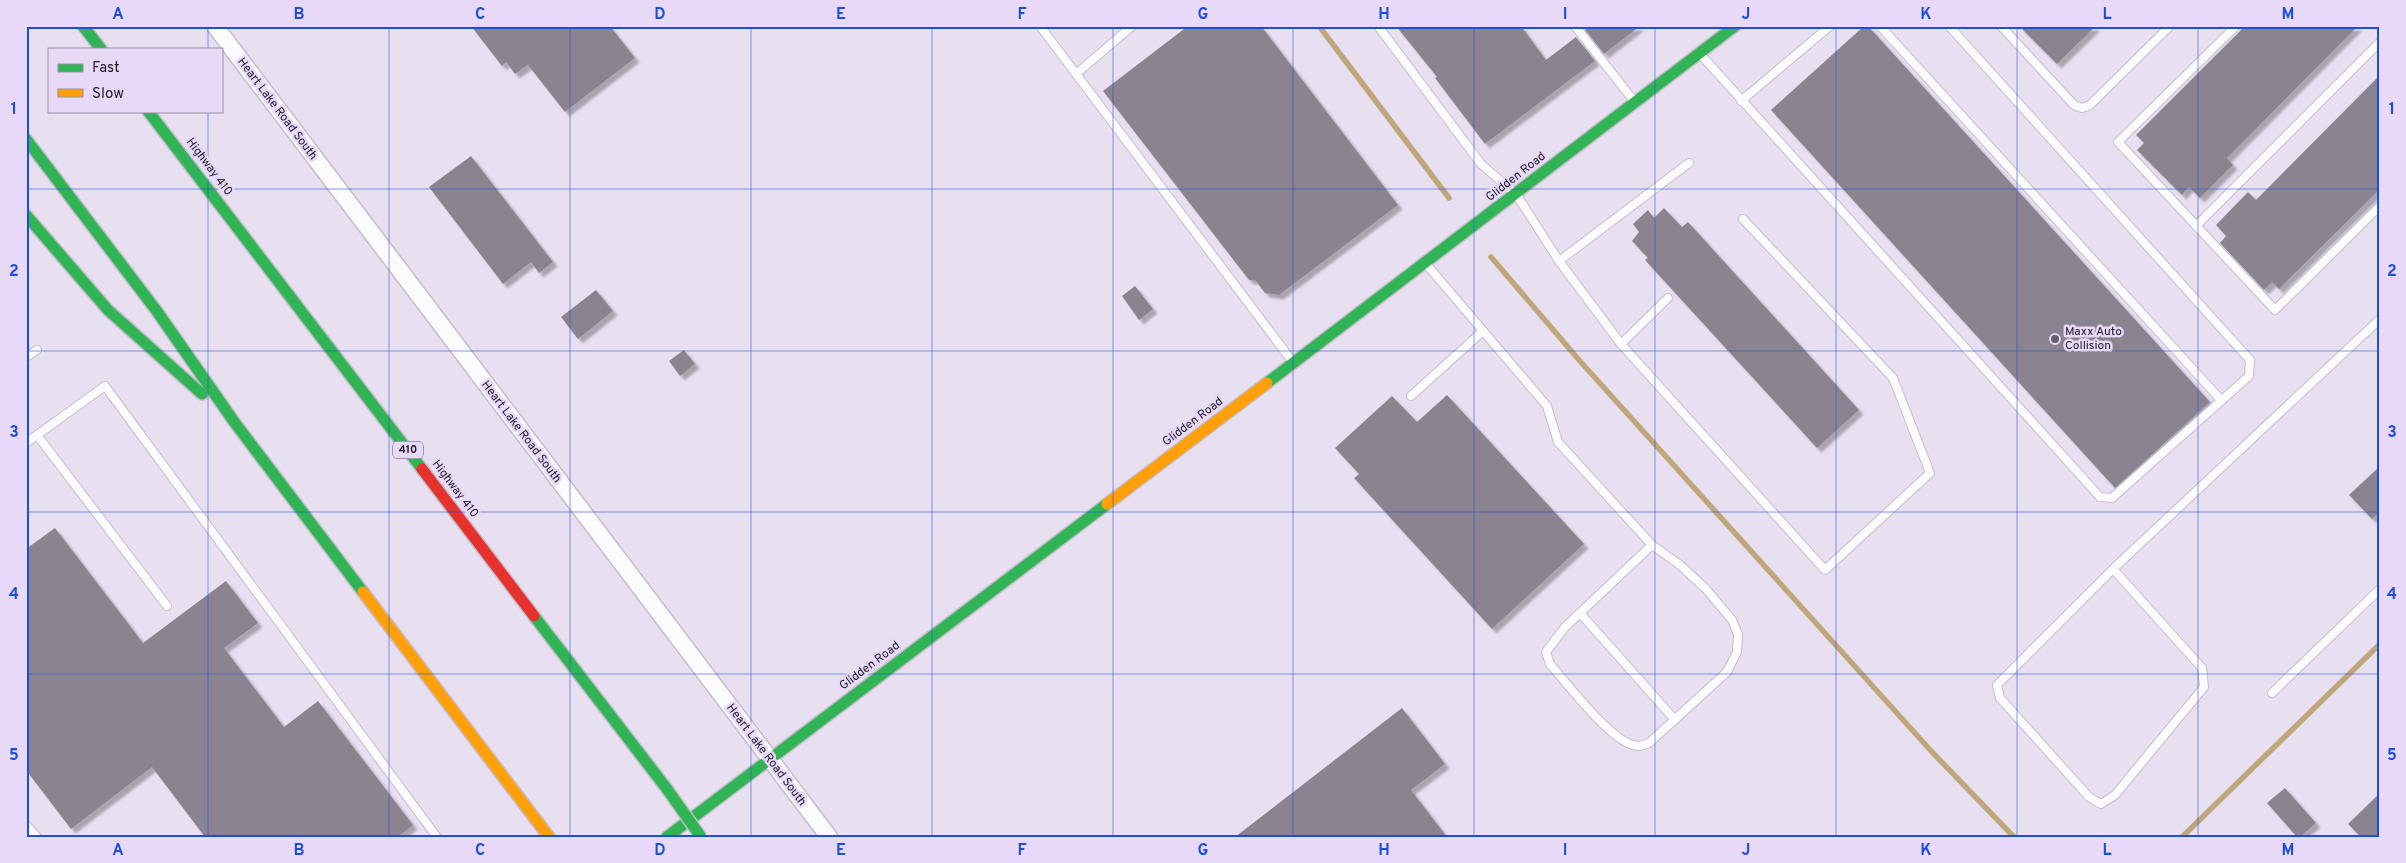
<svg xmlns="http://www.w3.org/2000/svg" width="2406" height="863" viewBox="0 0 2406 863" font-family="Overpass,sans-serif">
	<style>
		.lines { fill: none; stroke-linecap: round; stroke-linejoin: round }
		.stream { stroke: #c0a77b; stroke-width: 5.5 }
		.building { fill: #8a8490; filter: url(#shadow) }
		.lane-casing { stroke: #c4bdcb; stroke-width: 10 }
		.street-casing { stroke: #c4bdcb; stroke-width: 19 }
		.fast-casing { stroke: #c4bdcb; stroke-width: 14 }
		.slow-casing { stroke: #c4bdcb; stroke-width: 14 }
		.jam-casing { stroke: #c4bdcb; stroke-width: 14 }
		.lane { stroke: #fcfafd; stroke-width: 8 }
		.street { stroke: #fcfafd; stroke-width: 16 }
		.fast { stroke: #30b455; stroke-width: 11 }
		.slow { stroke: #ff9f0a; stroke-width: 11 }
		.jam { stroke: #e5322d; stroke-width: 11 }
		.fast-bridge-casing { stroke: #c6c1ca; stroke-width: 14; stroke-linecap: butt }
		.fast-bridge { stroke: #30b455; stroke-width: 11 }
		.grid { fill: none; stroke: #1d4ed8; stroke-width: 1; stroke-opacity: 0.55 }
		.poi-dot { fill: #655f6c; stroke: #e8d9f8; stroke-width: 2 }
		.labels { text-anchor: middle; dominant-baseline: central; stroke-width: 5; stroke-linejoin: round; paint-order: stroke }
		.shield { fill: #e8d9f8; stroke: #5b5364; stroke-width: 1 }
		.shield-label { font-size: 11px; font-weight: bold; fill: #1f1924 }
		.street-label { font-size: 12px; fill: #1f1924; stroke: #e8d9f8 }
		.poi-label { font-size: 12px; fill: #1f1924; stroke: #e8d9f8; text-anchor: start }
		.neatline { fill: none; stroke: #1d4ed8; stroke-width: 2 }
		.grid-label { font-size: 16px; text-anchor: middle; font-weight: bold; fill: #1d4ed8 }
	</style>
	<defs>
		<filter id="shadow"><feDropShadow dx="4.5" dy="4.5" stdDeviation="1" flood-color="#0004"/></filter>
	</defs>
	<rect width="100%" height="100%" fill="#e8e0f1"/>
	<g class="lines">
		<g class="stream">
			<polyline points="1319,26 1449,198"/>
			<polyline points="1491,257 1579,360 1932,752 2014,837"/>
			<polyline points="2182,837 2380,644"/>
		</g>
	</g>
	<g class="building">
		<polygon points="471,26 610,26 635,58 565,112 528,65 515,74 506,62 502,66"/>
		<polygon points="1188,26 1261,26 1398,205 1279,295 1265,293 1255,280 1249,280 1103,91"/>
		<polygon points="1396,26 1521,26 1546,60 1576,37 1595,61 1485,144 1435,78 1437,77"/>
		<polygon points="1590,26 1640,26 1604,54 1585,30"/>
		<polygon points="1864,26 1868,26 2210,402 2115,488 1771,110"/>
		<polygon points="2019,26 2096,26 2057,64"/>
		<polygon points="2245,26 2358,26 2227,158 2233,165 2200,198 2189,187 2182,195 2137,150 2144,143 2136,135"/>
		<polygon points="2380,75 2380,189 2279,289 2272,282 2264,290 2220,243 2226,236 2216,225 2248,192 2256,200"/>
		<polygon points="471,156 553,262 539,273 531,262 503,284 429,187"/>
		<polygon points="1664,208 1682,227 1688,222 1859,410 1817,448 1645,260 1648,258 1632,241 1639,232 1633,224 1648,210 1654,218"/>
		<polygon points="1135,286 1153,309 1139,320 1122,296"/>
		<polygon points="596,290 613,311 578,339 561,317"/>
		<polygon points="684,350 695,364 680,376 669,361"/>
		<polygon points="1447,395 1584,544 1492,629 1354,478 1359,474 1335,448 1392,396 1417,422"/>
		<polygon points="2380,466 2380,512 2372,519 2349,495"/>
		<polygon points="55,528 143,643 226,581 258,623 224,648 284,727 318,701 413,825 398,837 205,837 152,767 71,829 26,770 26,549"/>
		<polygon points="1402,708 1445,764 1411,790 1447,837 1235,837"/>
		<polygon points="2285,788 2316,823 2300,837 2297,837 2267,803"/>
		<polygon points="2380,793 2380,837 2361,837 2348,824"/>
	</g>
	<g class="lines">
		<g class="lane-casing">
			<g id="lane">
				<polyline points="1040,26 1292,361"/>
				<polyline points="1378,26 1481,164 1516,194 1559,261 1689,163"/>
				<polyline points="1575,26 1634,101"/>
				<polyline points="1880,26 2221,400"/>
				<polyline points="2001,26 2074,105 2082,108 2090,105 2170,26"/>
				<polyline points="2236,26 2118,142 2275,310 2380,206"/>
				<polyline points="1702,56 2100,497 2112,498 2249,376 2250,360 1949,26"/>
				<polyline points="1076,74 1132,26"/>
				<polyline points="1741,101 1830,26"/>
				<polyline points="2196,226 2380,42"/>
				<polyline points="1559,261 1621,344 1825,570 1930,473 1893,378 1743,219"/>
				<path d="M1427,265l120,141 11,36 94,103 28,20 26,24 26,31 6,14 -1,18 -10,20 -78,71c-3,1 -8,3 -11,3 -25,-1 -71,-63 -88,-82l-4,-12 19,-25 87,-82"/>
				<polyline points="1621,344 1668,298"/>
				<polyline points="26,357 37,350"/>
				<polyline points="1411,396 1483,331"/>
				<polyline points="37,435 167,606"/>
				<polyline points="26,443 105,386 436,836"/>
				<polyline points="2113,569 2202,668 2204,687 2115,795 2101,804 2089,797 2000,698 1997,685 2113,569 2380,319"/>
				<polyline points="1580,613 1675,720"/>
				<polyline points="2272,693 2380,589"/>
				<polyline points="26,825 37,837"/>
			</g>
		</g>
		<g class="street-casing">
			<polyline id="street" points="215,26 829,837"/>
		</g>
		<g class="fast-casing">
			<g id="fast">
				<polyline points="83,26 101,49"/>
				<polyline points="148,111 422,469"/>
				<polyline points="26,139 156,310 235,423 363,592"/>
				<polyline points="26,215 108,310 202,394"/>
				<polyline points="1267,383 1735,26"/>
				<polyline points="534,616 667,789"/>
				<polyline points="667,837 1107,504"/>
			</g>
		</g>
		<g class="slow-casing">
			<g id="slow">
				<polyline points="1107,504 1267,383"/>
				<polyline points="363,592 549,837"/>
			</g>
		</g>
		<g class="jam-casing">
			<polyline id="jam" points="422,469 534,616"/>
		</g>
		<use href="#lane" class="lane"/>
		<use href="#street" class="street"/>
		<use href="#fast" class="fast"/>
		<use href="#slow" class="slow"/>
		<use href="#jam" class="jam"/>
		<g class="fast-bridge-casing">
			<polyline id="fast-bridge" points="667,789 701,837"/>
		</g>
		<use href="#fast-bridge" class="fast-bridge"/>
	</g>
	<path class="grid" d="M208,26v23M389,26v811M570,26v811M751,26v811M932,26v811M1113,26v811M1293,26v811M1474,26v811M1655,26v811M1836,26v811M2017,26v811M2198,26v811M208,111v726M26,189h2354M26,351h2354M26,512h2354M26,674h2354"/>
	<circle class="poi-dot" cx="2055" cy="339" r="5"/>
	<g class="labels">
		<rect class="shield" x="393" y="441.5" width="30" height="17" rx="4"/>
		<g class="shield-label">
			<text x="408" y="450">410</text>
		</g>
		<g class="street-label">
			<text transform="translate(277 109) rotate(53)">Heart Lake Road South</text>
			<text transform="translate(209 167) rotate(53)">Highway 410</text>
			<text transform="translate(1516 177) rotate(-38)">Glidden Road</text>
			<text transform="translate(1193 422) rotate(-37)">Glidden Road</text>
			<text transform="translate(521 432) rotate(53)">Heart Lake Road South</text>
			<text transform="translate(455 489) rotate(53)">Highway 410</text>
			<text transform="translate(870 666) rotate(-37)">Glidden Road</text>
			<text transform="translate(766 755) rotate(53)">Heart Lake Road South</text>
		</g>
		<g class="poi-label">
			<text x="2065" y="332">Maxx Auto<tspan x="2065" dy="14">Collision</tspan></text>
		</g>
	</g>
	<rect width="2406" height="863" fill="none" stroke="#e8d9f8" stroke-width="55"/>
	<rect x="48" y="48" width="175" height="65" fill="#e8d9f8" stroke="#988ca3"/>
	<rect x="58" y="64" width="25" height="8" fill="#30b455" stroke="#988ca3"/>
	<text x="92" y="72" font-size="15" fill="#1f1924">Fast</text>
	<rect x="58" y="89" width="25" height="8" fill="#ff9f0a" stroke="#988ca3"/>
	<text x="92" y="98" font-size="15" fill="#1f1924">Slow</text>
	<rect x="28" y="28" width="2350" height="808" class="neatline"/>
	<g class="grid-label">
		<text x="118" y="19">A</text>
		<text x="299" y="19">B</text>
		<text x="480" y="19">C</text>
		<text x="660" y="19">D</text>
		<text x="841" y="19">E</text>
		<text x="1022" y="19">F</text>
		<text x="1203" y="19">G</text>
		<text x="1384" y="19">H</text>
		<text x="1565" y="19">I</text>
		<text x="1746" y="19">J</text>
		<text x="1926" y="19">K</text>
		<text x="2107" y="19">L</text>
		<text x="2288" y="19">M</text>
		<text x="14" y="114">1</text>
		<text x="2392" y="114">1</text>
		<text x="14" y="276">2</text>
		<text x="2392" y="276">2</text>
		<text x="14" y="437">3</text>
		<text x="2392" y="437">3</text>
		<text x="14" y="599">4</text>
		<text x="2392" y="599">4</text>
		<text x="14" y="760">5</text>
		<text x="2392" y="760">5</text>
		<text x="118" y="855">A</text>
		<text x="299" y="855">B</text>
		<text x="480" y="855">C</text>
		<text x="660" y="855">D</text>
		<text x="841" y="855">E</text>
		<text x="1022" y="855">F</text>
		<text x="1203" y="855">G</text>
		<text x="1384" y="855">H</text>
		<text x="1565" y="855">I</text>
		<text x="1746" y="855">J</text>
		<text x="1926" y="855">K</text>
		<text x="2107" y="855">L</text>
		<text x="2288" y="855">M</text>
	</g>
</svg>
